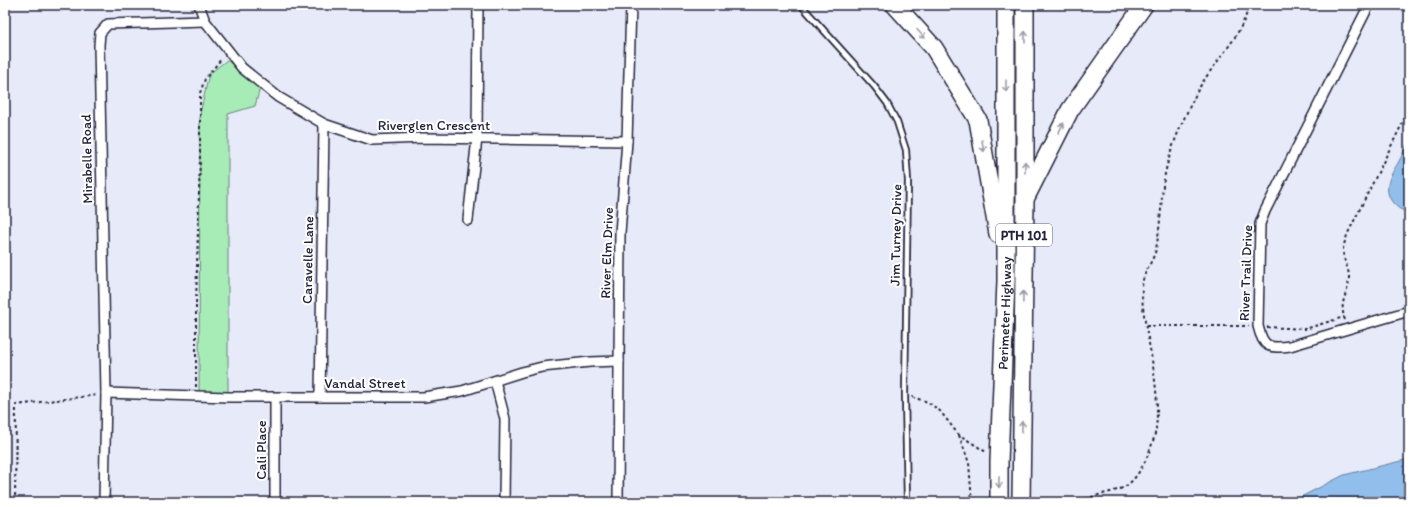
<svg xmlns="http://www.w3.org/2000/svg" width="1414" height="507" viewBox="0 0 1414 507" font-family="Itim,sans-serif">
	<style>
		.green { fill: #a7ebb6; stroke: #648678 }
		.water { fill: #92beeb; stroke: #6580a5 }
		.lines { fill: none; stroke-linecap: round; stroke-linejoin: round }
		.lane-casing { stroke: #22223b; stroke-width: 8 }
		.street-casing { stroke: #22223b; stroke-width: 12 }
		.highway-casing { stroke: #22223b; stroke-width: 20 }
		.path { stroke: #22223b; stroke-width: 2; stroke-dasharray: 3 3; stroke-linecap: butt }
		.lane { stroke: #fff; stroke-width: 4.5 }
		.street { stroke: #fff; stroke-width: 9 }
		.highway { stroke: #fff; stroke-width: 17 }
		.oneway { stroke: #9c9ca7 }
		.labels { text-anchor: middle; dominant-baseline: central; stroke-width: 4; stroke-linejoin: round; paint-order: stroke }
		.shield { fill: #fff; stroke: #646476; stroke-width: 1 }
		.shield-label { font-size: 13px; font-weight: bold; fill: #22223b }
		.street-label { font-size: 14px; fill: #22223b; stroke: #fff }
	</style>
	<rect width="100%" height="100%" fill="#e7eaf8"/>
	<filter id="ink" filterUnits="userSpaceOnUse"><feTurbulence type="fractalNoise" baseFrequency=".025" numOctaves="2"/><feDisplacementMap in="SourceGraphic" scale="8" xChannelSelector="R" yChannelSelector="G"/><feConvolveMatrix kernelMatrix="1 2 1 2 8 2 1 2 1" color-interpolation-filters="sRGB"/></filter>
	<g filter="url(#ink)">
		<polygon class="green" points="227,60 260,88 255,106 228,114 228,397 199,393 200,114 209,74"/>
		<g class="water">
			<path d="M1409,140v72c-7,-1 -12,-4 -16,-9 -11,-14 -3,-27 5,-40 4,-7 7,-15 11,-23z"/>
			<polygon points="1409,459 1409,502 1291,502 1344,475"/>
		</g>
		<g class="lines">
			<g class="lane-casing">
				<polyline id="lane" points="801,5 874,86 887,103 897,122 906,150 908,181 905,395 907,502"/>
			</g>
			<g class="street-casing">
				<g id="street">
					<polyline points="199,5 205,21 242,68 278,97 324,124 372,140 423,138 627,141"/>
					<path d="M1369,5l-104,206 -5,13 -2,102c5,21 10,23 32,20l119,-35"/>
					<polyline points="468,220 477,138 478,5"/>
					<polyline points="495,381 505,419 504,502"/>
					<polyline points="106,393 228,397 424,397 462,391 522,372 542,367 590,362 619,361"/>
					<polyline points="320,397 324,124"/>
					<polyline points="104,502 106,393 99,45 100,33 108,24 205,21"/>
					<polyline points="275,502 275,398"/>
					<polyline points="618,502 620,233 627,141 631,5"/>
				</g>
			</g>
			<g class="highway-casing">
				<g id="highway">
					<polyline points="895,5 934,48 978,120 998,234"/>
					<polyline points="1026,197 1070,110 1144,5"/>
					<path id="s1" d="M999,502v-40l7,-181v-276"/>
					<polyline points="1021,502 1025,200 1025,5"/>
				</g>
			</g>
			<g class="path">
				<path d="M1345,320c-7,-20 4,-25 4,-43 0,-9 -6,-17 -6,-27 0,-5 3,-10 4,-15l62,-125"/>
				<polyline points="1146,326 1249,326"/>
				<polyline points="1267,327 1305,329 1344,317"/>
				<polyline points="196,387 196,304 200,156 200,93 205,79 222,58"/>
				<polyline points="912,397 928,402 940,411 958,434 986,452"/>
				<polyline points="959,435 969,463 972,502"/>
				<polyline points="15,502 16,405 97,395"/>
				<path d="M1080,502c12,-7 26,-8 40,-13 17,-6 28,-32 33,-48 10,-29 -1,-82 -7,-113 -2,-14 -6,-35 -3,-48 3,-11 11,-21 13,-31 4,-21 5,-42 7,-63 4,-31 17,-60 31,-88 15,-33 47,-57 55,-93"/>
			</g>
			<use href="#lane" class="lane"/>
			<use href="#street" class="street"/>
			<use href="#highway" class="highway"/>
		</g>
		<defs><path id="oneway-shaft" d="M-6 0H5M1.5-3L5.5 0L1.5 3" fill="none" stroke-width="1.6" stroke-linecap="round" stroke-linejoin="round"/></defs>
		<g class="oneway">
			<use href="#oneway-shaft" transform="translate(921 34) rotate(48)"/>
			<use href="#oneway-shaft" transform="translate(1025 37) rotate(-90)"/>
			<use href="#oneway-shaft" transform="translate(1006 86) rotate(90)"/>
			<use href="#oneway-shaft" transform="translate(1061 128) rotate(-63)"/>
			<use href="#oneway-shaft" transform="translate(983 146) rotate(80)"/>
			<use href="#oneway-shaft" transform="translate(1025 167) rotate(-90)"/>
			<use href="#oneway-shaft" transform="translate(1023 297) rotate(-89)"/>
			<use href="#oneway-shaft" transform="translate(1022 427) rotate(-89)"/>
			<use href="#oneway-shaft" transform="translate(999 482) rotate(90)"/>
		</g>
	</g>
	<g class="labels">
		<rect class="shield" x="996" y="224" width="56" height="22" rx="3"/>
		<g class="shield-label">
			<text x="1024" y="235">PTH 101</text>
		</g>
		<g class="street-label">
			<text x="434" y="125">Riverglen Crescent</text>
			<text transform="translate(87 159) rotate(-91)">Mirabelle Road</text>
			<text transform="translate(896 235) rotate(-89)">Jim Turney Drive</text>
			<text transform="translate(607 253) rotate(-88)">River Elm Drive</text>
			<text transform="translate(308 260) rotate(-89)">Caravelle Lane</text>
			<text transform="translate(1246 273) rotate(-88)">River Trail Drive</text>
			<text stroke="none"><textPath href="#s1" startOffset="189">Perimeter Highway</textPath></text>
			<text x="365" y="383">Vandal Street</text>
			<text transform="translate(261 450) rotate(-90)">Cali Place</text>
		</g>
	</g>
	<rect width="1414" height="507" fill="none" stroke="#fff" stroke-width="20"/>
	<rect x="10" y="10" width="1394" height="487" fill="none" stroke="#22223b" stroke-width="1.5" filter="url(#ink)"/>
</svg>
